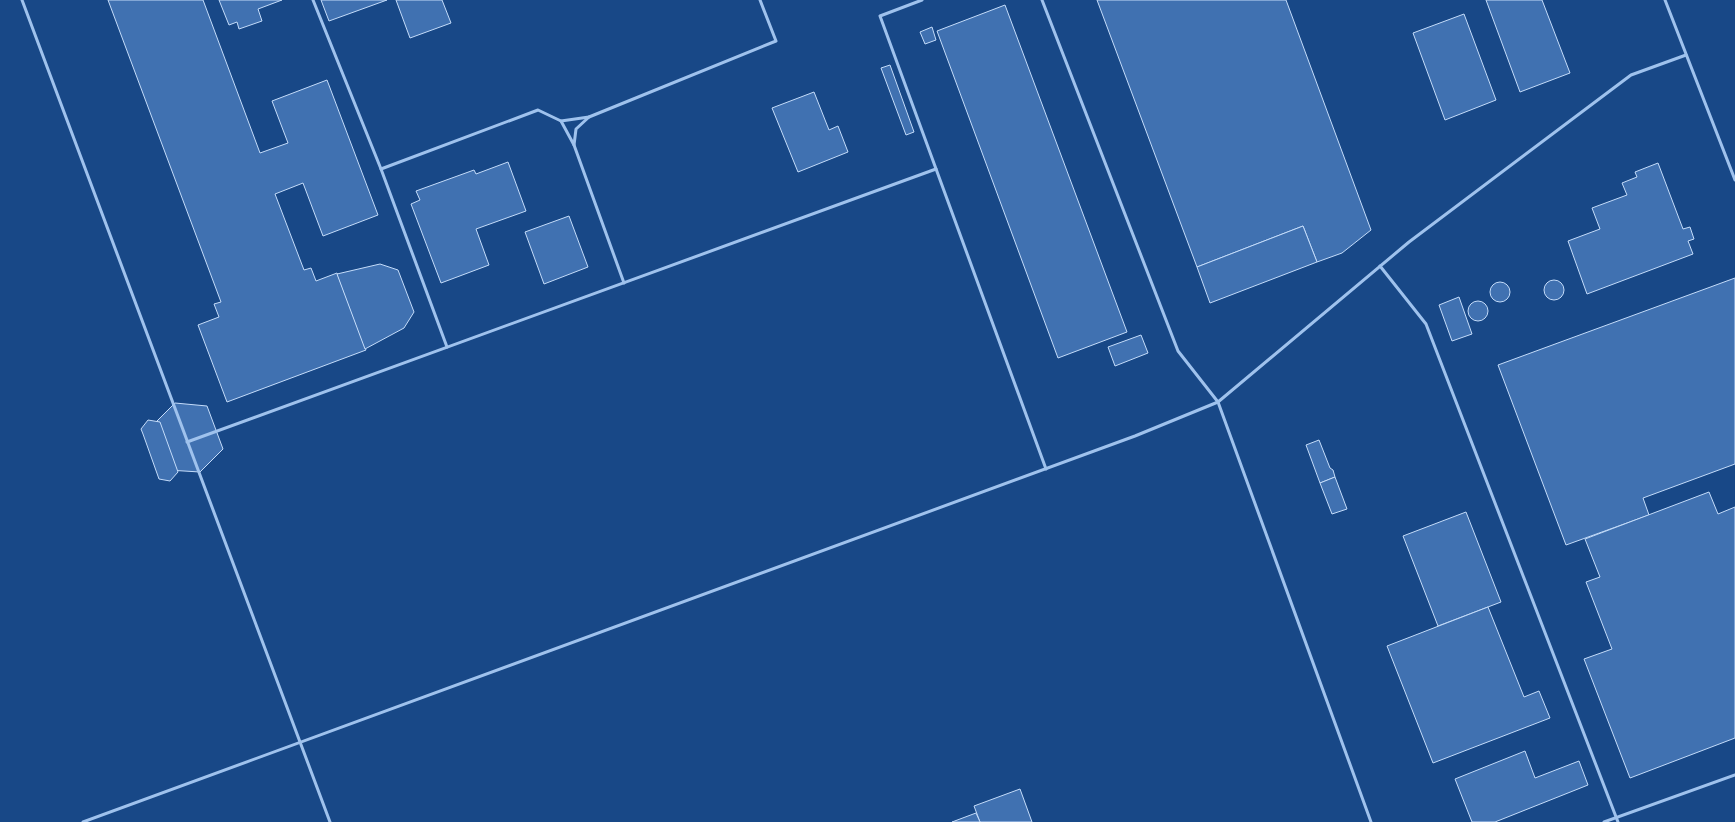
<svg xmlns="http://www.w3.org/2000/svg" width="1735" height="822" viewBox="0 0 1735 822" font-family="Figtree,sans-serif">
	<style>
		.building { fill: #4071b1; stroke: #c4dcfa }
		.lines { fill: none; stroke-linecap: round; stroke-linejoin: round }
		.service { stroke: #9fc2ed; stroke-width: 3 }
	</style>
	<rect width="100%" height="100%" fill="#184887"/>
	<g class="building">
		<polygon points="108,0 203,0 260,153 288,143 272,101 327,80 378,215 323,236 303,183 275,194 304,270 311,268 316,281 337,273 366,350 227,402 198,325 219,317 214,304 221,302"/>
		<polygon points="219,0 282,0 258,9 262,21 239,29 237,22 229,25"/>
		<polygon points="321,0 387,0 329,21"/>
		<polygon points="396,0 442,0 451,23 410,38"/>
		<polygon points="1097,0 1286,0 1371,230 1342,253 1317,262 1303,226 1197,267"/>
		<polygon points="1486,0 1542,0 1570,73 1520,92"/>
		<polygon points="1005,5 1127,332 1058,358 937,31"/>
		<polygon points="1464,14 1496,100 1445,120 1413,33"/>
		<polygon points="932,27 936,40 925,44 920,32"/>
		<polygon points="890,65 914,132 906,135 881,68"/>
		<polygon points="814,92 829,130 838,126 848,152 798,172 772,108"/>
		<polygon points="508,162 526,211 476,229 489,265 441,283 411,204 420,200 416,191 474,170 476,174"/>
		<polygon points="1658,163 1683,229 1690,227 1694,239 1688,241 1693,254 1587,294 1568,241 1600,229 1592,208 1627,195 1622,183 1637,177 1635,172"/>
		<polygon points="569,216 588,267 544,284 525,232"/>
		<polygon points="1303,226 1317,262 1210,303 1197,267"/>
		<polygon points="380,264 398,270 414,312 404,328 365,349 337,274"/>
		<polygon points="1735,278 1735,464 1643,498 1649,515 1566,545 1498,365"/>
		<circle cx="1554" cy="290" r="10"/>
		<circle cx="1500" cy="292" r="10"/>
		<polygon points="1459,297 1472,334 1452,341 1439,305"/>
		<circle cx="1478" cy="311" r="10"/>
		<polygon points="1141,335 1148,353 1115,366 1108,347"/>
		<polygon points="175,403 207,406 223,449 200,472 168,470 152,426"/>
		<polygon points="148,420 160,422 178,472 170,481 159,479 143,434 141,429"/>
		<polygon points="1319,440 1330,468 1333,470 1335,477 1320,483 1306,445"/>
		<polygon points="1335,477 1347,509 1332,514 1320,483"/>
		<polygon points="1709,492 1718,514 1735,507 1735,738 1630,778 1584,659 1612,649 1586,582 1600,577 1585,539"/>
		<polygon points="1466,512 1501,602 1438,626 1403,536"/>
		<polygon points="1488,607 1524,697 1539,691 1550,718 1433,763 1387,646"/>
		<polygon points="1525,751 1535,778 1579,761 1588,785 1495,822 1472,822 1455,779"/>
		<polygon points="1020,789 1032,822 980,822 974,806"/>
		<polygon points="976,813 980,822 952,822"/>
	</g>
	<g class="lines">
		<g class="service">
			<polyline points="22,0 330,822"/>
			<polyline points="313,0 381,169 447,347"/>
			<polyline points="922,0 880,16 1046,469"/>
			<polyline points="1042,0 1178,351 1218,402 1371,822"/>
			<polyline points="1665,0 1735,180"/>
			<polyline points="561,121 589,117"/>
			<polyline points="381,169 538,110 561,121 574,145"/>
			<polyline points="1380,266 1426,324 1618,822"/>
			<polyline points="624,283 574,145 576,129 589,117 776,41 760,0"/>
			<polyline points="187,442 936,169"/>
			<polyline points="83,822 1135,436 1218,402 1409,242 1631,75 1686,55"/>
			<polyline points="1604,822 1735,775"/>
		</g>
	</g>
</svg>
